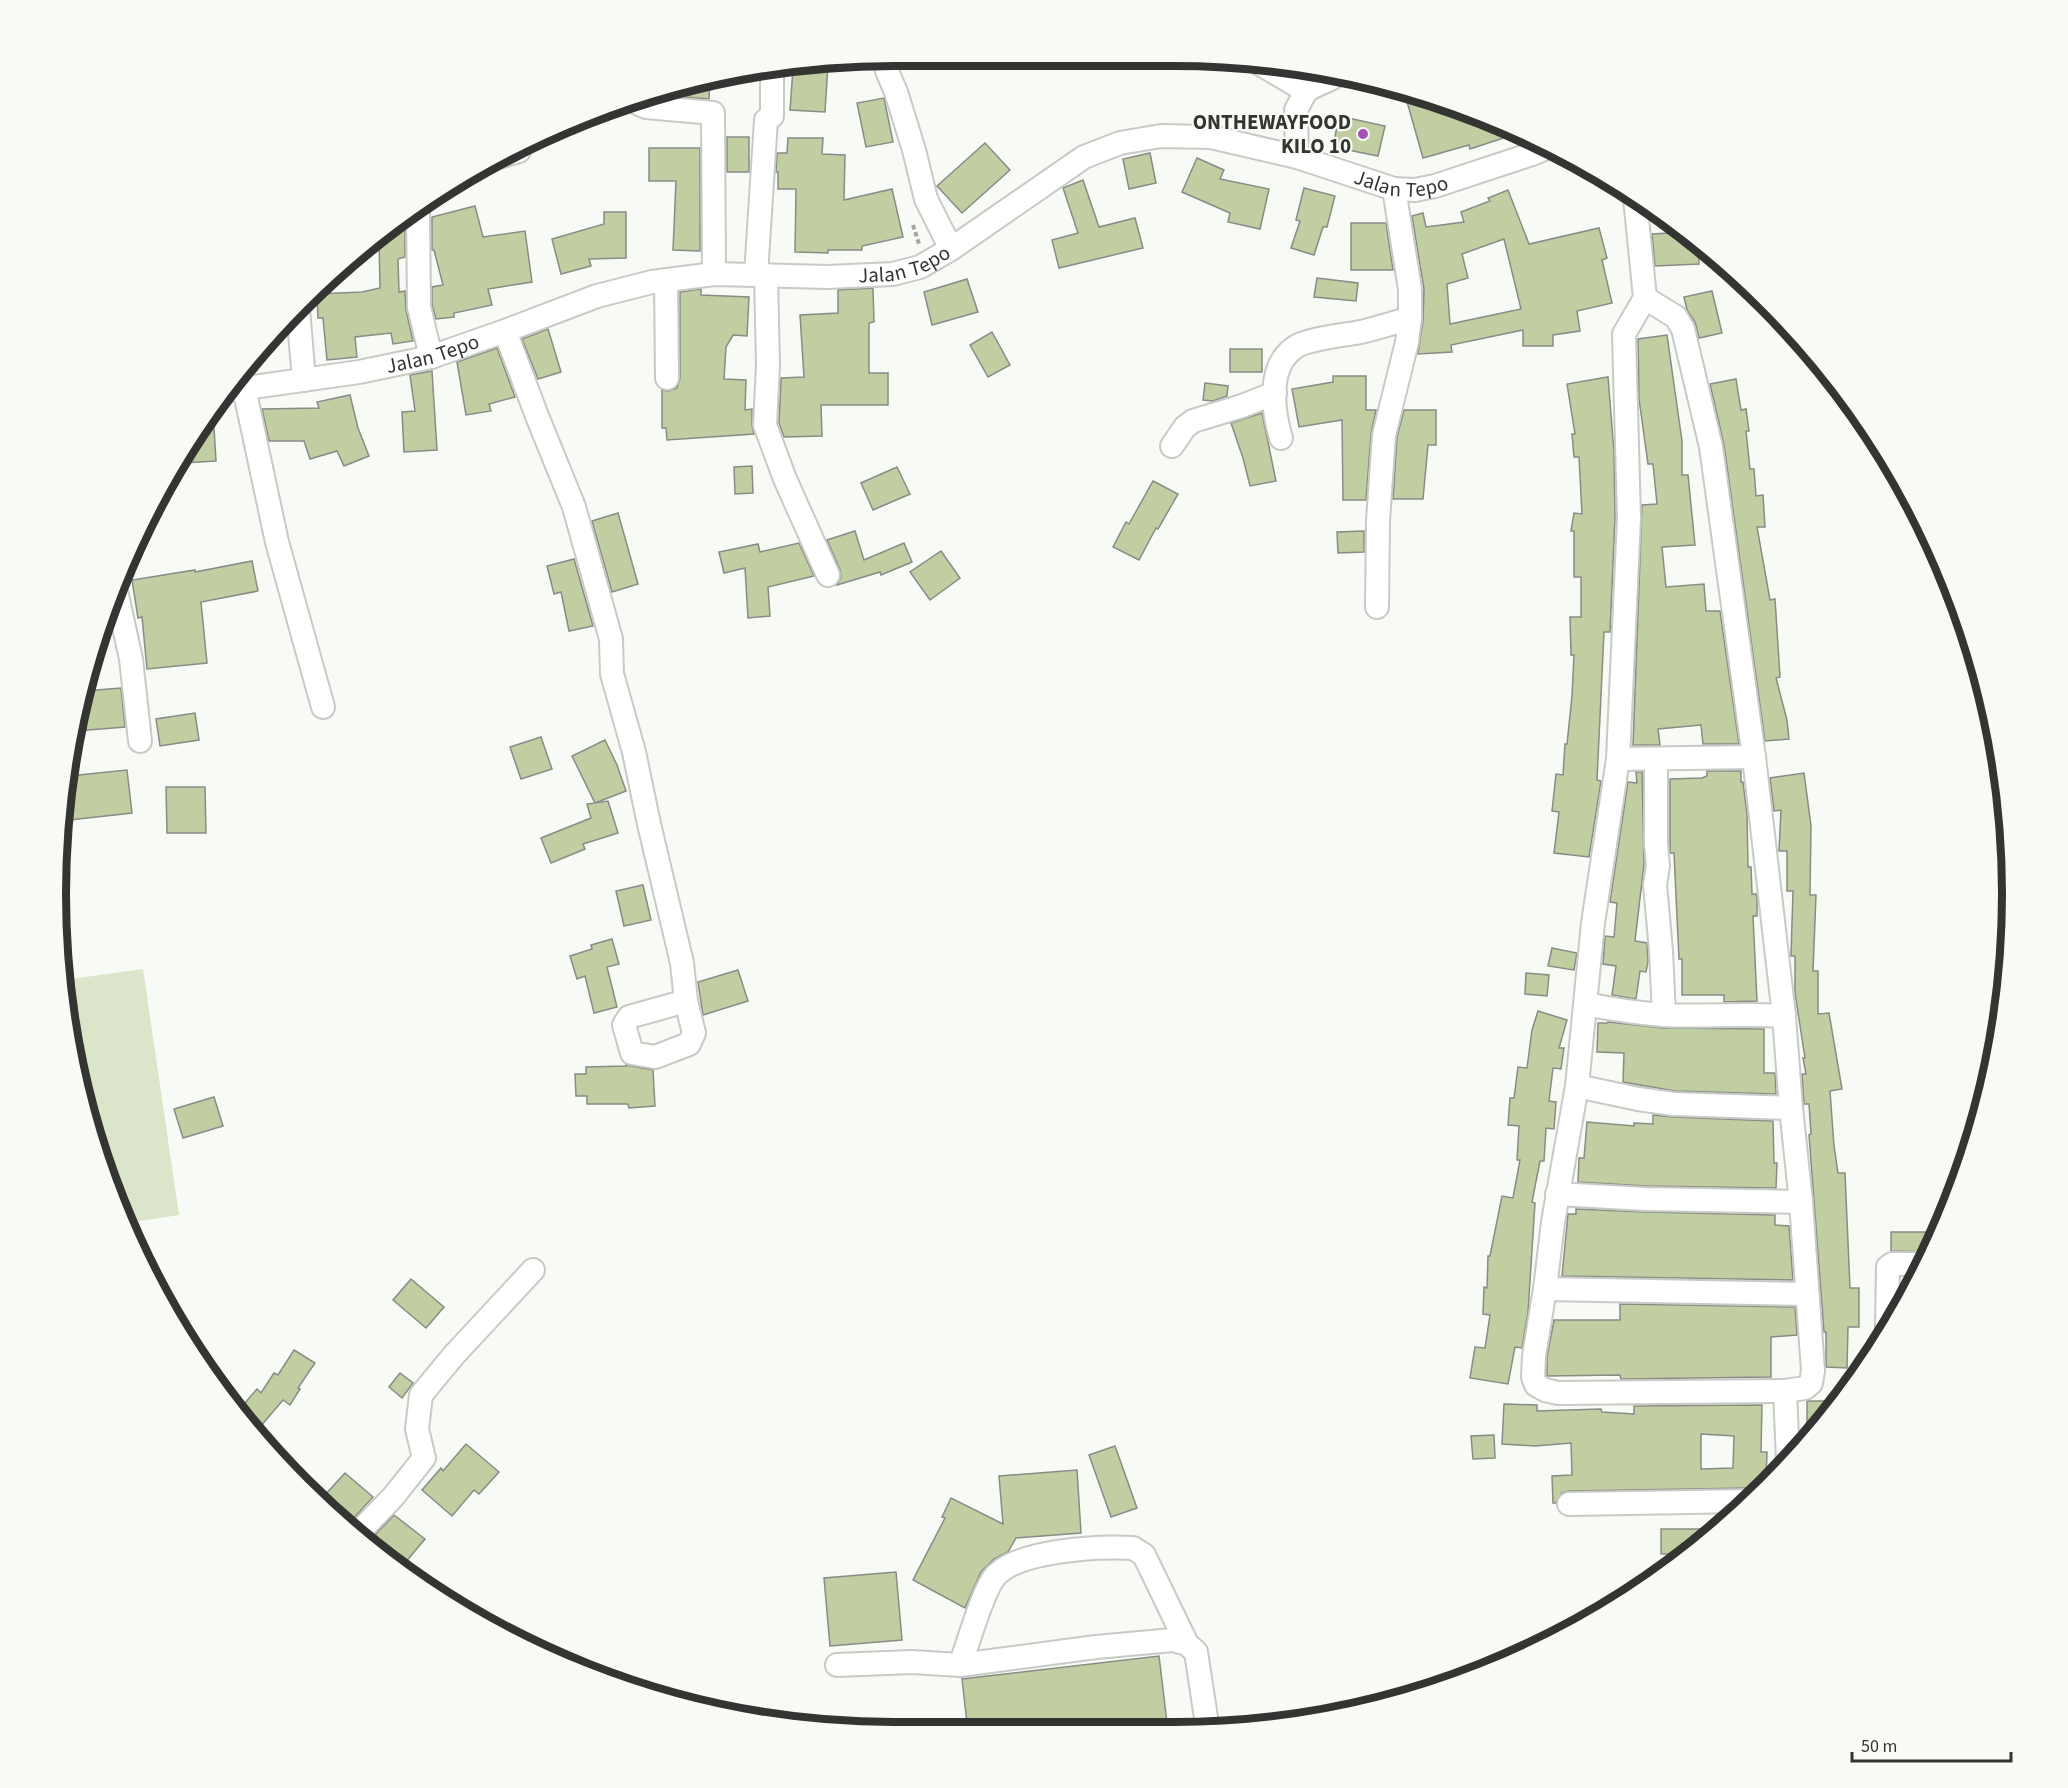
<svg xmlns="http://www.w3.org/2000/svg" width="2068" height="1788" viewBox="0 0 2068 1788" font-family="'Source Sans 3',sans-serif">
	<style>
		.green { fill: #dbe5c9 }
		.building { fill: #c0cea2; stroke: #898b86; stroke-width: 1.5; fill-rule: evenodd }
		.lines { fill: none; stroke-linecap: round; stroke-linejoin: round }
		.minor-casing { stroke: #c8cac5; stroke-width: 26 }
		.path { stroke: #a3a5a1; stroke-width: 4; stroke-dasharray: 4.5 3; stroke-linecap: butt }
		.minor { stroke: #fff; stroke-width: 22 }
		.poi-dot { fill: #a94db7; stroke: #f8faf5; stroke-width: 2 }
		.labels { text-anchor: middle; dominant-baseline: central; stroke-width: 4.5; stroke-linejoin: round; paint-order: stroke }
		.poi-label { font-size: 21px; font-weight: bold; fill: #343533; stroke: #f8faf5; text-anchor: end }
		.street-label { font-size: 21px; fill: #343533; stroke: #f8faf5 }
		.rim { fill: none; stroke: #343533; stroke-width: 8 }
	</style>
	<rect width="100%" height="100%" fill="#f8faf5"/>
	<polygon class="green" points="143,969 179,1215 127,1223 100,1163 64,980"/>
	<g class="building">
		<polygon points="828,64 825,112 790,110 793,69"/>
		<polygon points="710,80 709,99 685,97 686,83"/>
		<polygon points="1404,91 1443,100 1522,132 1470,149 1469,145 1423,158"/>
		<polygon points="884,98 893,142 866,147 857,103"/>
		<polygon points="1339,116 1385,126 1378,156 1333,147"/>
		<rect x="727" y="137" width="22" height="35"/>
		<polygon points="788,138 823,138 822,154 845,155 844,200 892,189 903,237 862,246 862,250 828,250 828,253 795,252 796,189 778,189 778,172 776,172 777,153 787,153"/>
		<polygon points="985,143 1010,170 962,213 937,186"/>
		<polygon points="649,148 700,148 700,251 673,250 676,181 649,181"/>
		<polygon points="1150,153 1156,183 1129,189 1123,159"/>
		<polygon points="1197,158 1224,170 1220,179 1269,189 1260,229 1228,222 1230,213 1182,192"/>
		<polygon points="1083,180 1099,227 1135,218 1143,248 1059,268 1052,240 1078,233 1063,188"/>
		<polygon points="1304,188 1335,196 1327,227 1323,227 1314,255 1291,248 1300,221 1296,220"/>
		<path d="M1508,190l21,54 70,-16 8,30 -5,2 10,43 -35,8 3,20 -27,4v11h-30v-16l-72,15 1,7 -34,2 5,-34 1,-31 -12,-73 11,-3 3,14 38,-5 -3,-10 29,-11 -2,-3zM1504,239l17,70 -71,15 -3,-40 21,-6 -6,-24z"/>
		<polygon points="475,206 483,237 525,231 532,282 488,289 492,305 454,313 454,317 436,319 432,305 432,287 443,285 434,250 432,250 432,217"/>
		<polygon points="604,212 626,212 626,258 589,259 591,266 561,274 552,239 604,224"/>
		<polygon points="1351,223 1386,223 1393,270 1351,270"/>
		<polygon points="405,224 405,257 398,259 399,292 405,291 406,310 413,341 393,344 391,333 355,337 357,357 327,360 323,318 318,318 317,294 362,292 380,288 379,238 398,226"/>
		<polygon points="1688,232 1698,241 1699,264 1655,266 1652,234"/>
		<polygon points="1317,278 1358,283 1356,301 1314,297"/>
		<polygon points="967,279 978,312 932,325 924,292"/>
		<polygon points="873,288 874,322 869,323 869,373 888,373 888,405 821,405 822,436 784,437 779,423 781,378 804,377 800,315 838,313 838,290"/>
		<polygon points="701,289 701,295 749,297 747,336 733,335 726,347 724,379 746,380 745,410 752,409 752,425 754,434 667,440 666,428 662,428 662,390 668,391 677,388 680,378 680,292"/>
		<polygon points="1712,291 1722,333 1699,338 1695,322 1687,310 1684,297"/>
		<polygon points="548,329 561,372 538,379 522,339"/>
		<polygon points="992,332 1010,365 988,377 970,345"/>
		<polygon points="1667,335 1682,441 1682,475 1688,475 1695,545 1662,547 1666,587 1704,584 1706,611 1720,611 1739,744 1703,744 1701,725 1658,729 1660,745 1633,745 1642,505 1657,504 1653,464 1648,464 1639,399 1638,339"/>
		<polygon points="497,348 515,397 489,404 491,411 466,415 457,362"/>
		<rect x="1230" y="349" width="32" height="23"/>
		<polygon points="432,371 437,450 404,452 402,412 415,411 410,375"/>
		<polygon points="1333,376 1366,376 1366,410 1376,410 1371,434 1366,500 1343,500 1342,420 1299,427 1292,389 1333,382"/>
		<polygon points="1608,377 1614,452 1615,518 1610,632 1604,632 1597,780 1601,781 1589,857 1554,853 1559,812 1552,811 1556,774 1563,775 1565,744 1567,744 1572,696 1574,655 1571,655 1570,617 1581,617 1581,577 1574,577 1574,531 1571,531 1574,513 1582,514 1579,457 1574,457 1572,434 1575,434 1567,384"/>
		<polygon points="1736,379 1741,410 1746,409 1749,431 1746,431 1750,469 1754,469 1756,496 1763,495 1765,527 1757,527 1770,600 1775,599 1780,677 1776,678 1787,720 1789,739 1765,741 1724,445 1710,384"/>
		<polygon points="1205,383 1228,386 1227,396 1213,401 1203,400"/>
		<polygon points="350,395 358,428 369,456 344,466 337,451 310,459 304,441 269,441 262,409 319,408 317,402"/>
		<polygon points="1404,410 1436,410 1436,445 1428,445 1423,499 1393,499 1397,437"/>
		<polygon points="213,411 216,461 183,463 196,441"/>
		<polygon points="1262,413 1276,481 1250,486 1243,458 1231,423"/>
		<polygon points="752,466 753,493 735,494 734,467"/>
		<polygon points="897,467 910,494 873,510 861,483"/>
		<polygon points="1153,481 1178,494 1158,529 1156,528 1139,560 1113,547 1126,522 1129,524"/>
		<polygon points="618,513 638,584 612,592 592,521"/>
		<polygon points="855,531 864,560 904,543 912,562 881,575 880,572 837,585 841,577 840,570 827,540"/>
		<polygon points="1364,531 1364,552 1338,553 1337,532"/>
		<polygon points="799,543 814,576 768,587 770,616 748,618 745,568 724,573 719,552 758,544 760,552"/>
		<polygon points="941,551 960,578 930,600 910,572"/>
		<polygon points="574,559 593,626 569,631 561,592 554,594 547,566"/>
		<polygon points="252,561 258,591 201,602 207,663 147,669 142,617 138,618 132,580 195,570 195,572"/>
		<polygon points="121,688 125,727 77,731 75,718 84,691"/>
		<polygon points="195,713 199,740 160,746 156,719"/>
		<polygon points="541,737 552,769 521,779 510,747"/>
		<polygon points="605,740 617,765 626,791 595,803 572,756"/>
		<polygon points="127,770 132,813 70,820 67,795 69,776"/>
		<polygon points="1707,771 1741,771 1741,782 1743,782 1747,814 1748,867 1751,867 1752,894 1756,894 1757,898 1757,916 1753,916 1757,1001 1724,1002 1724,995 1682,995 1682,959 1679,959 1674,853 1670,853 1670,779 1702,778 1707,776"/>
		<polygon points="1636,772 1642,772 1644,864 1635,941 1647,943 1648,962 1646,972 1640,971 1636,999 1612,995 1616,966 1603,964 1605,936 1614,937 1617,903 1610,902 1628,782 1637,783"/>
		<polygon points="1804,773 1811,826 1810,895 1816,895 1813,971 1818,971 1818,1014 1829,1013 1842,1089 1830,1091 1834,1146 1838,1173 1845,1173 1850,1288 1859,1288 1859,1327 1848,1327 1847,1368 1826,1367 1826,1332 1824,1332 1809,1135 1811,1134 1809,1104 1804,1104 1802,1074 1806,1074 1803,1058 1805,1058 1795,993 1795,956 1791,956 1793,891 1787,891 1787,851 1779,851 1781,810 1774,811 1770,778"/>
		<polygon points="166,787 205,787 206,833 167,833"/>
		<polygon points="608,801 618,833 583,844 585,849 551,863 541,838 591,818 587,804"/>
		<polygon points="643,885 651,920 624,926 616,891"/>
		<polygon points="612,939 619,964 607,967 617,1007 594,1013 585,976 577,979 570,956 592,949 591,945"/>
		<polygon points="1552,948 1577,953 1574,970 1548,966"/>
		<polygon points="738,970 748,1001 703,1015 698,982"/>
		<polygon points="1526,973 1549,975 1547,996 1525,994"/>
		<polygon points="1538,1011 1567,1020 1559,1048 1564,1048 1561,1069 1553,1068 1549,1101 1556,1102 1554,1129 1546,1128 1544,1161 1540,1161 1532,1202 1535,1203 1528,1312 1522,1348 1515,1347 1508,1384 1470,1378 1475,1347 1485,1348 1490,1315 1483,1314 1484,1287 1487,1288 1488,1256 1490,1256 1502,1196 1513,1198 1520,1160 1517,1160 1519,1126 1508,1125 1510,1098 1514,1098 1518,1067 1527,1068 1532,1030"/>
		<polygon points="1608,1022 1663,1028 1764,1029 1764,1073 1775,1073 1776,1094 1675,1091 1623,1082 1624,1053 1597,1052 1598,1023 1607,1023"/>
		<polygon points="626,1065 653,1070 655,1106 629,1108 628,1104 587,1104 587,1096 576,1096 575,1074 586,1074 586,1067 626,1066"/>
		<polygon points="214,1097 223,1126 183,1138 174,1109"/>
		<polygon points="1653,1115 1673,1117 1773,1121 1774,1163 1777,1163 1776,1188 1646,1186 1578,1182 1579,1158 1584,1158 1587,1122 1634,1126 1634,1123 1653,1124"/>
		<polygon points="1576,1209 1645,1212 1775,1215 1775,1225 1789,1226 1793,1280 1562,1276 1568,1214 1576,1214"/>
		<polygon points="1891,1232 1939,1232 1931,1252 1891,1251"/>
		<polygon points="1905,1278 1918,1278 1905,1298"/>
		<polygon points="411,1279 444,1307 426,1328 393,1300"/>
		<polygon points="1620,1304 1795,1307 1797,1335 1771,1337 1771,1377 1621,1379 1620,1375 1547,1376 1547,1357 1554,1320 1620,1320"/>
		<polygon points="294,1350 315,1363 298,1388 300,1389 290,1405 283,1400 254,1434 238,1411 257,1389 261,1393 274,1373 278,1375"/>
		<polygon points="400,1373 413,1383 402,1398 389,1387"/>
		<polygon points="1807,1401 1841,1401 1807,1439"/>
		<path d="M1504,1404l33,1v6l64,-2 1,3 32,2v-8l128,-1 -1,47h6l-1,30 -8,9 -9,-3 -180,3 -7,2 -6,10h-3l-1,-27 20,-1 -1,-32 -36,3 -33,-2zM1701,1434l33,2 -1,32 -32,1z"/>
		<polygon points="1494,1435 1495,1458 1473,1459 1471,1436"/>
		<polygon points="466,1444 499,1472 479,1494 474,1490 452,1516 422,1490 441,1468 443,1471"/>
		<polygon points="1115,1446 1137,1508 1111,1517 1089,1455"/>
		<polygon points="1077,1470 1081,1533 1016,1538 1008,1552 994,1559 981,1572 965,1608 913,1580 945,1518 942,1517 951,1498 1003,1524 999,1476"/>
		<polygon points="345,1473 373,1497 352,1520 324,1496"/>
		<polygon points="394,1515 425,1539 404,1564 372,1538"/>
		<polygon points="1722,1515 1736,1515 1722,1528"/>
		<polygon points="1661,1529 1721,1529 1686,1554 1661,1554"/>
		<polygon points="896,1572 902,1640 830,1646 824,1578"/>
		<polygon points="1159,1656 1168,1731 968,1732 962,1679"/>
	</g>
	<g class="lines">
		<g class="minor-casing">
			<g id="minor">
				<polyline points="885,57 887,71 896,92 914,150 926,199 951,249"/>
				<path d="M1257,62l49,29c10,-7 21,-9 31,-16"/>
				<polyline points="637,99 639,104 646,107 713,113 714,274"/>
				<polyline points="502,156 519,151 519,145"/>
				<polyline points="1297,157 1296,110 1306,91"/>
				<polyline points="1635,198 1645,298 1624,334 1629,518 1618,759 1593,923 1577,1086 1553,1222 1545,1289 1534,1356 1533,1377 1536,1385 1545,1390 1558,1393 1785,1391 1805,1388 1811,1383 1813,1371 1801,1202 1791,1108 1784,1016 1754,757 1711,447 1683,329 1676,317 1645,298"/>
				<polyline points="418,212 419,307 431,357"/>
				<polyline points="756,275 766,120 772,116 772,72"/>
				<polyline points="766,275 768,365 765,425 785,479 828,575"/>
				<polyline points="666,280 667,378"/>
				<polyline points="298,309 304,380"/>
				<polyline points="505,331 537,416 574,507 611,639 612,674 634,752 649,824 682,963 686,1001 694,1033 689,1044 655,1057 632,1053 624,1025 629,1017 686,1001"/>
				<polyline points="244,388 277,542 323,707"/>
				<path id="s1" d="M224,391l135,-19 72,-15 74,-26 92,-35 55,-14 62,-8 113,3 66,-3 27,-7 31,-18 133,-92 36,-14 41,-7 50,1 86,20 97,32 21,1 20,-4 97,-32 19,-8"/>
				<path d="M1281,438c-8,-27 -14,-71 13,-90 11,-9 51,-13 67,-16 16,-4 33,-9 49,-14"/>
				<polyline points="1172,446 1185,427 1193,421 1242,406 1275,393"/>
				<polyline points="115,586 131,659 140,741"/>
				<polyline points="1377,607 1378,521 1384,435 1407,342 1410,318 1410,289 1394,189"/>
				<polyline points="1618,759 1754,757"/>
				<polyline points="1656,760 1656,844 1658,866 1655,885 1661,951 1664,1015"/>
				<path d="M1585,1004c26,5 52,9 78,11 41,2 81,-2 121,1"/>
				<polyline points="1577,1086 1638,1099 1674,1104 1791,1108"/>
				<polyline points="1557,1194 1645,1199 1801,1202"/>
				<polyline points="1545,1289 1807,1294"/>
				<polyline points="1887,1328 1888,1267 1892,1264 1926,1264"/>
				<polyline points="1785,1391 1788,1460"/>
				<polyline points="1569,1504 1749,1501"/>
				<polyline points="360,1531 393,1497 424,1458 417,1429 421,1395 454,1355 533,1270"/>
				<polyline points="837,1665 912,1662 960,1665 1096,1647 1173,1640 1187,1644 1196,1652 1208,1731"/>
				<path d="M960,1665c9,-23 20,-66 33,-86 20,-29 106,-33 140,-31l11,7 43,89"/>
			</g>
		</g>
		<polyline class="path" points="913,225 919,244"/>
		<use href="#minor" class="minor"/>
	</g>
	<circle class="poi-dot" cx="1363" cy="134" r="6"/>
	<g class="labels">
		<g class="poi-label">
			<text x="1351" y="122">ONTHEWAYFOOD<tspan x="1351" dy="24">KILO 10</tspan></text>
		</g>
		<g class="street-label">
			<text stroke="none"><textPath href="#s1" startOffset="1238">Jalan Tepo</textPath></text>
			<text stroke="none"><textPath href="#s1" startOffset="698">Jalan Tepo</textPath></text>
			<text stroke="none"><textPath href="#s1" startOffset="212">Jalan Tepo</textPath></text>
		</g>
	</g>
	<path d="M0 0H2068V1788H0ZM894 66H1174A828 828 0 0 1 2002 894V894A828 828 0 0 1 1174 1722H894A828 828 0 0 1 66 894V894A828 828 0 0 1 894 66Z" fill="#f8faf5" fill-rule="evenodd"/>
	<path class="rim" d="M894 66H1174A828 828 0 0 1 2002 894V894A828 828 0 0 1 1174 1722H894A828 828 0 0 1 66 894V894A828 828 0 0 1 894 66Z"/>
	<path d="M1852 1752v9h159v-9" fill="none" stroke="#343533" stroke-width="3"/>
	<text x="1861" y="1752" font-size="18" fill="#343533" stroke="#f8faf5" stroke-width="4.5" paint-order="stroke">50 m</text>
</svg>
